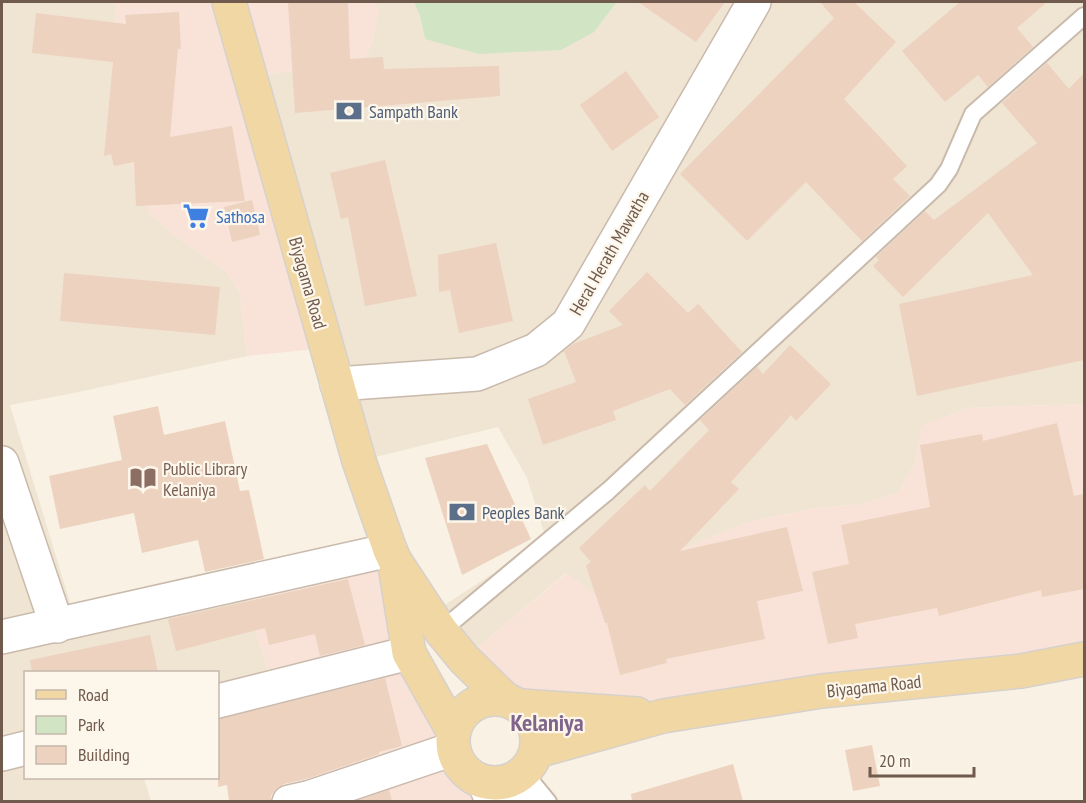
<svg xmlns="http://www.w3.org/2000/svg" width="1086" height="803" viewBox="0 0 1086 803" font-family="'PT Sans Narrow',sans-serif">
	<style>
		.residential { fill: #f0e4d3 }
		.commercial { fill: #f9e3d9 }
		.green { fill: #d1e5c4 }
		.building { fill: #ecd2bf }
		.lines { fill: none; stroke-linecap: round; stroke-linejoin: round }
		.service-casing { stroke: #c9baac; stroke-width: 20 }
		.minor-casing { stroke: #c9baac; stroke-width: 36 }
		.tertiary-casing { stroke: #c9baac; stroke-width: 36 }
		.primary-casing { stroke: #d7d1cd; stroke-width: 36 }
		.service { stroke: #fff; stroke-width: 16 }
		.minor { stroke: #fff; stroke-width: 33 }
		.tertiary { stroke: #fff; stroke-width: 33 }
		.primary { stroke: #f1d7a3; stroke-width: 33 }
		.labels { text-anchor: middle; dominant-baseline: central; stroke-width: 4.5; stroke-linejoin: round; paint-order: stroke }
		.service-label { font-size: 18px; fill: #4e5e75; stroke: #fdf6ea; text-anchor: start }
		.shop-label { font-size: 18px; fill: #366cbe; stroke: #fdf6ea; text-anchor: start }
		.street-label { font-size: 18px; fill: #6f5a4d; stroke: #fdf6ea }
		.education-label { font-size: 18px; fill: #785e54; stroke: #fdf6ea; text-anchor: start }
		.district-label { font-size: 24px; font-weight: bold; fill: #7f658c; stroke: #fdf6ea }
	</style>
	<rect width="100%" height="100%" fill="#f9f2e4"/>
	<g class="residential">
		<polygon points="2,2 116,2 112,70 149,212 171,233 227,272 240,294 247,356 69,394 10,405 76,622 241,582 273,688 218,701 218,672 26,672 26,778 144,778 151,801 2,802"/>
		<polygon points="375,2 414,2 420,16 425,39 594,32 617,2 1084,2 1084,404 967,408 922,426 915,464 897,493 862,504 816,508 748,522 667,555 609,606 566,573 464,659 429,615 546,539 527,478 498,427 359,461 249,76 348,65 365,57 373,41 378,10"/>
	</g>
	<g class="commercial">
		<polygon points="116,2 375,2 378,10 373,41 365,57 348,65 250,76 327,348 247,356 240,294 227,272 171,233 149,212 112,116 112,70"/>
		<polygon points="1084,404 1084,659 717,707 521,706 464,659 567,573 609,605 667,555 748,522 816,508 862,504 897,493 915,464 921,426 967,408"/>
		<polygon points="390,550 457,760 469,775 485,783 492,801 312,801 283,686 273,688 241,582"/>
	</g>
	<polygon class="green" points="414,2 617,2 594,32 561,50 479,54 425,39 420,16"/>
	<g class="building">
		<polygon points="288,2 348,2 350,59 383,57 384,69 499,66 500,96 295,113"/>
		<polygon points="638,2 725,2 696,42"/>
		<polygon points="820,2 854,2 896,42 844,99 907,166 893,179 910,196 862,241 806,182 747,241 680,174 834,18"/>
		<polygon points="960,2 1047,2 1017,28 1033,47 988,87 978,75 945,102 902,51"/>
		<polygon points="179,12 181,49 178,49 170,137 232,126 245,201 136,206 134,162 114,166 111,154 104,156 113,62 32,53 36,13 126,24 125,15"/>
		<polygon points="1047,63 1069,89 1084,73 1084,360 917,396 899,304 1033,275 988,213 903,297 873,266 879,260 876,257 925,211 934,220 1037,143 1002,103"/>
		<polygon points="626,71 659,117 612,151 580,105"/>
		<polygon points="385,160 417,296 365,306 348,217 341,219 330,173"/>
		<polygon points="252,200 260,235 232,242 224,207"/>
		<polygon points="496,243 513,321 459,333 450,290 439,292 438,255"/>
		<polygon points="647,272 688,313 698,304 742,352 685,405 670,389 613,411 616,420 543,445 528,399 576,382 564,351 573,344 623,325 609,311"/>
		<polygon points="64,273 220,287 215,335 60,321"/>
		<polygon points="790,345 831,384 796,421 791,415 731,482 739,489 680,551 787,527 803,591 757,601 765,639 666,659 667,663 620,675 607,623 605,623 586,566 591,562 579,548 645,485 650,491 709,430 700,420 757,367 763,374"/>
		<polygon points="158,406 164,435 225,421 240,491 249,490 264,559 205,572 198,540 142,553 134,513 60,529 49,476 122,460 113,416"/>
		<polygon points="1057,423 1074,496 1084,494 1084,589 1042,597 1041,590 939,616 937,608 855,624 858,638 828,644 812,572 849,564 841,525 930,507 920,445 982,434 983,441"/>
		<polygon points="487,444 531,539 462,575 425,458"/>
		<polygon points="348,579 365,645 320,656 315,634 269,645 265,628 176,651 168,619"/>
		<polygon points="150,635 158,672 32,672 30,660"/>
		<polygon points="385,678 402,746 379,752 379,754 306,779 284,784 276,789 271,796 271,801 229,801 227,785 218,787 218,719"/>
		<polygon points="872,745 880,786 853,791 845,750"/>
		<polygon points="733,764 743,801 632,801 631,794"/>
		<polygon points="389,790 392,801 356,801"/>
	</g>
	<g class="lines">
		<g class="service-casing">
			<g id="service">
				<polyline points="441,631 608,491 938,185 949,169 973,114 1084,16"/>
				<polyline points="525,774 548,802"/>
			</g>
		</g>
		<g class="minor-casing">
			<g id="minor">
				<polyline points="337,384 477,374 536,350 568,324 754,2"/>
				<polyline points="2,463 57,626"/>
				<polyline points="2,637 390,550"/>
				<polyline points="218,701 409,653"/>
				<polyline points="2,754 26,748"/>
				<polyline points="289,802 311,797 453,749"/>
			</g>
		</g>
		<g class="tertiary-casing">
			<g id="tertiary">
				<polyline points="520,775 524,802"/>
				<polyline points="485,783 492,802"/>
			</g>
		</g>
		<g class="primary-casing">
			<g id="primary">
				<polyline points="229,2 359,461 390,550 395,561 441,631 464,659 505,699"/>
				<polyline points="396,572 409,653 453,731"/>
				<circle cx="495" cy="741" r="42"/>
				<polyline points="521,706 637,714"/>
				<polyline points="537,751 663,716 822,691 1021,671 1084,659"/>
			</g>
		</g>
		<use href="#service" class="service"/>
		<use href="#minor" class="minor"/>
		<use href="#tertiary" class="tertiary"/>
		<use href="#primary" class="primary"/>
	</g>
	<defs>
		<g id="bank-bare" transform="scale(2.07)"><path d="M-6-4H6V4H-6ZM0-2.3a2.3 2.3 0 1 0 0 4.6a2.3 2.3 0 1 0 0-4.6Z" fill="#5c6f8a" stroke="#fdf6ea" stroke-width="2.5" paint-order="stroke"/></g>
		<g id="supermarket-bare" transform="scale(2.07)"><path d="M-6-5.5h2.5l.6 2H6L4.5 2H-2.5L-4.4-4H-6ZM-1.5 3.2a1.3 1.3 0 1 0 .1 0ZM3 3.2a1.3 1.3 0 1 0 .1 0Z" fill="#3f7fe0" stroke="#fdf6ea" stroke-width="2.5" paint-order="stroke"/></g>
		<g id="library-bare" transform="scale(2.07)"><path d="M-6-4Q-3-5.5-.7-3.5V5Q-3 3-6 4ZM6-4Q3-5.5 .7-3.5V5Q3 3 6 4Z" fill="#8d6e63" stroke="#fdf6ea" stroke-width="2.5" paint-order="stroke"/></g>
	</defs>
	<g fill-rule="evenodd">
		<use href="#bank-bare" x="349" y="111"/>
		<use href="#supermarket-bare" x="196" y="216"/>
		<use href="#library-bare" x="143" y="478"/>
		<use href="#bank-bare" x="462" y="512"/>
	</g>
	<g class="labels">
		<g class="service-label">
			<text x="369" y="111">Sampath Bank</text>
			<text x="482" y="512">Peoples Bank</text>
		</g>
		<g class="shop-label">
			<text x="216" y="216">Sathosa</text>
		</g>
		<g class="street-label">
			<text transform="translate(609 253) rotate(-60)">Heral Herath Mawatha</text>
			<text transform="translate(308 283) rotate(74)">Biyagama Road</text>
			<text transform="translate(874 686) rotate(-6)">Biyagama Road</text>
		</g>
		<g class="education-label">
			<text x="163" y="468">Public Library<tspan x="163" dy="21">Kelaniya</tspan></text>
		</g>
		<g class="district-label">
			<text x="547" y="722">Kelaniya</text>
		</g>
	</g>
	<rect width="1086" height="803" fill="none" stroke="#6f5a4d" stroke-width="6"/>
	<rect x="24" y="671" width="195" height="108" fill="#fdf6ea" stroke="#c4b8ab" stroke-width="1.5"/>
	<rect x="36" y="690" width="30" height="9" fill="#f1d7a3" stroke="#c4b8ab" stroke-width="1.5"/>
	<text x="78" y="701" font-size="18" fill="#6f5a4d">Road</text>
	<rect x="36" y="716" width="30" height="18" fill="#d1e5c4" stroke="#c4b8ab" stroke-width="1.5"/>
	<text x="78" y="731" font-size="18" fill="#6f5a4d">Park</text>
	<rect x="36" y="746" width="30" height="18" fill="#ecd2bf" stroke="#c4b8ab" stroke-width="1.5"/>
	<text x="78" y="761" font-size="18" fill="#6f5a4d">Building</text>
	<path d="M870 767v9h104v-9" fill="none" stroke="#6f5a4d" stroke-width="3"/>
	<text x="879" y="767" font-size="18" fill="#6f5a4d" stroke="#fdf6ea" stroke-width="4.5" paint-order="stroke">20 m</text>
</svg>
